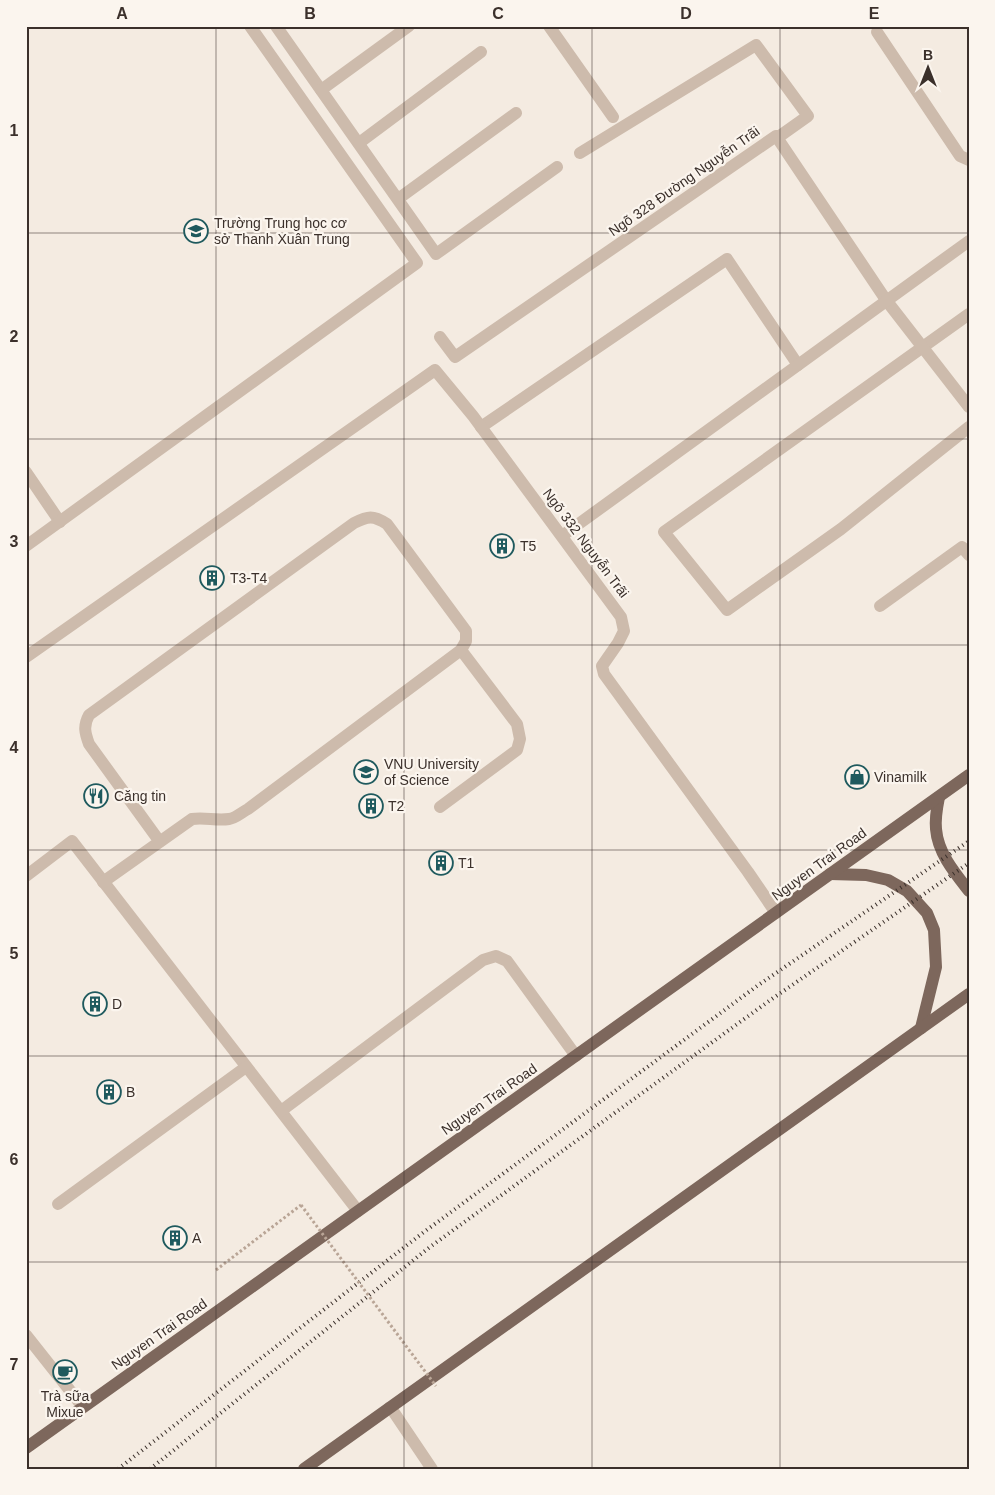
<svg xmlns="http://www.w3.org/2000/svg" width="995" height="1495" viewBox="0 0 995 1495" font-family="Arial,sans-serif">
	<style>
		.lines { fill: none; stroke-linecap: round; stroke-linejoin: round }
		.path { stroke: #b9a596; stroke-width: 3; stroke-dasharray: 2.5 2.5; stroke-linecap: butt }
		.service { stroke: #cdbbac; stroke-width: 12 }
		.primary { stroke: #7d675c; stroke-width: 12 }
		.rail { stroke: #3b302b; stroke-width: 4; stroke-dasharray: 1 4; stroke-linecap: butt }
		.path-bridge { stroke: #b9a596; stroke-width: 3; stroke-dasharray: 2.5 2.5; stroke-linecap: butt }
		.grid { fill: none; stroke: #3b302b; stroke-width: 1; stroke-opacity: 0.55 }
		.labels { text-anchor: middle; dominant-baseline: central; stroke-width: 4.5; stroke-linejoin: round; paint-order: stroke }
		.street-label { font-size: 14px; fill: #3b302b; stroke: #fbf5ee }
		.poi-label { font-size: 14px; fill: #3b302b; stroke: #fbf5ee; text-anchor: start }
		.neatline { fill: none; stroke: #3b302b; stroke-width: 2 }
		.grid-label { font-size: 16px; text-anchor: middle; font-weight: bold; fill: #3b302b }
	</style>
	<rect width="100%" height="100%" fill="#f4ebe1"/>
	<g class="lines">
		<polyline class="path" points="216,1270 301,1205"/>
		<g class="service">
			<polyline points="276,26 436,254 557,167"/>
			<polyline points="549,26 613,117"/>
			<polyline points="877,32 960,156 969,160"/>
			<polyline points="321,90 409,26"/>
			<polyline points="359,143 481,52"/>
			<polyline points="580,153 756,45 808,116 777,138"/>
			<polyline points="398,199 516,113"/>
			<polyline points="969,314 664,532 727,610 841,529 969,427"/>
			<polyline points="440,337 455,357 776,136 886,300 969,407"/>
			<polyline points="481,427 727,259 798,365"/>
			<polyline points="26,472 60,522"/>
			<polyline points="562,536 969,241"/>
			<polyline points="26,546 417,263 250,26"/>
			<polyline points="880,606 962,547 969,555"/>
			<polyline points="26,657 435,370 473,416 621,617 624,631 618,643 602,666 604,674 748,872 776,913"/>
			<polyline points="440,807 517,750 520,739 517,724 461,650"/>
			<polyline points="26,876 72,841 358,1211"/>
			<path d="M103,882l89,-63c13,-2 24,2 37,0 7,-1 13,-7 19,-10l213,-159 5,-9v-10l-79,-107c-14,-9 -19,-8 -33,-1l-265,192c-6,11 -4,18 0,29l71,98"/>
			<polyline points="281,1111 483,960 496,956 507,961 576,1056"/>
			<polyline points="58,1204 246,1067"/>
			<polyline points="26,1335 83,1407"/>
			<polyline points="389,1408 393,1411 432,1469"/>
		</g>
		<g class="primary">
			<path d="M939,797c-2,10 -4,22 -3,32 2,24 18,43 33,62"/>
			<polyline points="830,874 866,875 888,880 907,891 927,913 934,930 936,967 921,1028"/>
			<polyline points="26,1448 969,775"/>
			<polyline points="304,1469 969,994"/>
		</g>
		<g class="rail">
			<polyline points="118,1469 424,1232 757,986 969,841"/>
			<polyline points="150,1469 430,1247 769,1001 969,863"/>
		</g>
		<polyline class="path-bridge" points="301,1205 436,1386"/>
	</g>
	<path class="grid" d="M216,26v1443M404,26v1443M592,26v1443M780,26v1443M26,233h943M26,439h943M26,645h943M26,850h943M26,1056h943M26,1262h943"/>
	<defs>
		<g id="school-ring" transform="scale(1.25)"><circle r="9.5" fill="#fbf5ee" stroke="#1f5a5e" stroke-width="1.5"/><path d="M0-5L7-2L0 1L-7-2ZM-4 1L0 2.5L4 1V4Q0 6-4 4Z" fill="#1f5a5e"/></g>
		<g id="building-ring" transform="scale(1.25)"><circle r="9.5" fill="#fbf5ee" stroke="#1f5a5e" stroke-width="1.5"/><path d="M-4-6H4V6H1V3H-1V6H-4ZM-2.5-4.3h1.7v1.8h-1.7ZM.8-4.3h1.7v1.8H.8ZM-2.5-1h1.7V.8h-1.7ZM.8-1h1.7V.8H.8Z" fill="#1f5a5e"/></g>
		<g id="university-ring" transform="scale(1.25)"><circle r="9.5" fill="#fbf5ee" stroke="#1f5a5e" stroke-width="1.5"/><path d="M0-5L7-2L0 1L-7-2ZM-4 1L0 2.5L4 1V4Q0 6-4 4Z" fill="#1f5a5e"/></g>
		<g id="shop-ring" transform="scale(1.25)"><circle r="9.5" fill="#fbf5ee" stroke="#1f5a5e" stroke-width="1.5"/><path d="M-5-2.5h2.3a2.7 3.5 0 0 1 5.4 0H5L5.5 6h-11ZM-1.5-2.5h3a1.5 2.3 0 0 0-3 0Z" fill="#1f5a5e"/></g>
		<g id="restaurant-ring" transform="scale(1.25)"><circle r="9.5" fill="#fbf5ee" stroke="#1f5a5e" stroke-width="1.5"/><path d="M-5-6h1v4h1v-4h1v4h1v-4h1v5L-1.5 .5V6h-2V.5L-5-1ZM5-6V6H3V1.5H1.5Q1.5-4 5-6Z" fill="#1f5a5e"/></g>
		<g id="cafe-ring" transform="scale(1.25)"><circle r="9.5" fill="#fbf5ee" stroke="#1f5a5e" stroke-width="1.5"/><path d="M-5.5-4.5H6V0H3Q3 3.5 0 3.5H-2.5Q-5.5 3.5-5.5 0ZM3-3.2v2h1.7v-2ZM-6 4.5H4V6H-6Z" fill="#1f5a5e"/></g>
	</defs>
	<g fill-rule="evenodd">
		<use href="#school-ring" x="196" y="231"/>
		<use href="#building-ring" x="502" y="546"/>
		<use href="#building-ring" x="212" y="578"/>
		<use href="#university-ring" x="366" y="772"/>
		<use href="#shop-ring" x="857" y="777"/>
		<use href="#restaurant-ring" x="96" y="796"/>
		<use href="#building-ring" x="371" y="806"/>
		<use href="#building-ring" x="441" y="863"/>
		<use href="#building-ring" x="95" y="1004"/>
		<use href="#building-ring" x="109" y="1092"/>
		<use href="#building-ring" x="175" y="1238"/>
		<use href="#cafe-ring" x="65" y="1372"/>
	</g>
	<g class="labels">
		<g class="street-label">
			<text transform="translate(684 181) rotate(-35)">Ngõ 328 Đường Nguyễn Trãi</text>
			<text transform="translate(586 543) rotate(53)">Ngõ 332 Nguyễn Trãi</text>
			<text transform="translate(819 864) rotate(-36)">Nguyen Trai Road</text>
			<text transform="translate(489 1099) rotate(-35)">Nguyen Trai Road</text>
			<text transform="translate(159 1334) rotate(-35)">Nguyen Trai Road</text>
		</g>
		<g class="poi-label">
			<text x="214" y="223">Trường Trung học cơ<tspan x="214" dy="16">sở Thanh Xuân Trung</tspan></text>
			<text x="520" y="546">T5</text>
			<text x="230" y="578">T3-T4</text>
			<text x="384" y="764">VNU University<tspan x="384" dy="16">of Science</tspan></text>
			<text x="874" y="777">Vinamilk</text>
			<text x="114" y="796">Căng tin</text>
			<text x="388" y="806">T2</text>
			<text x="458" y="863">T1</text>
			<text x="112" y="1004">D</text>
			<text x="126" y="1092">B</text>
			<text x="192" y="1238">A</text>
			<text x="65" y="1396" text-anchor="middle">Trà sữa<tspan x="65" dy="16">Mixue</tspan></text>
		</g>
	</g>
	<rect width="995" height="1495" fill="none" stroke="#fbf5ee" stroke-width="55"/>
	<g transform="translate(928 68)" stroke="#fbf5ee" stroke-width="4" paint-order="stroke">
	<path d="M0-4L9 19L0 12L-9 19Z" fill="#3b302b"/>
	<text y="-8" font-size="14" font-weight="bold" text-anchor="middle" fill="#3b302b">B</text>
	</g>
	<rect x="28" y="28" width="940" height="1440" class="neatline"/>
	<g class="grid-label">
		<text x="122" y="19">A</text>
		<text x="310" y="19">B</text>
		<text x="498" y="19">C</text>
		<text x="686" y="19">D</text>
		<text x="874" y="19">E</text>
		<text x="14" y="136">1</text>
		<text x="14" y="342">2</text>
		<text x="14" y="547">3</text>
		<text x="14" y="753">4</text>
		<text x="14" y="959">5</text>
		<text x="14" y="1165">6</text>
		<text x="14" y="1370">7</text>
	</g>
</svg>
